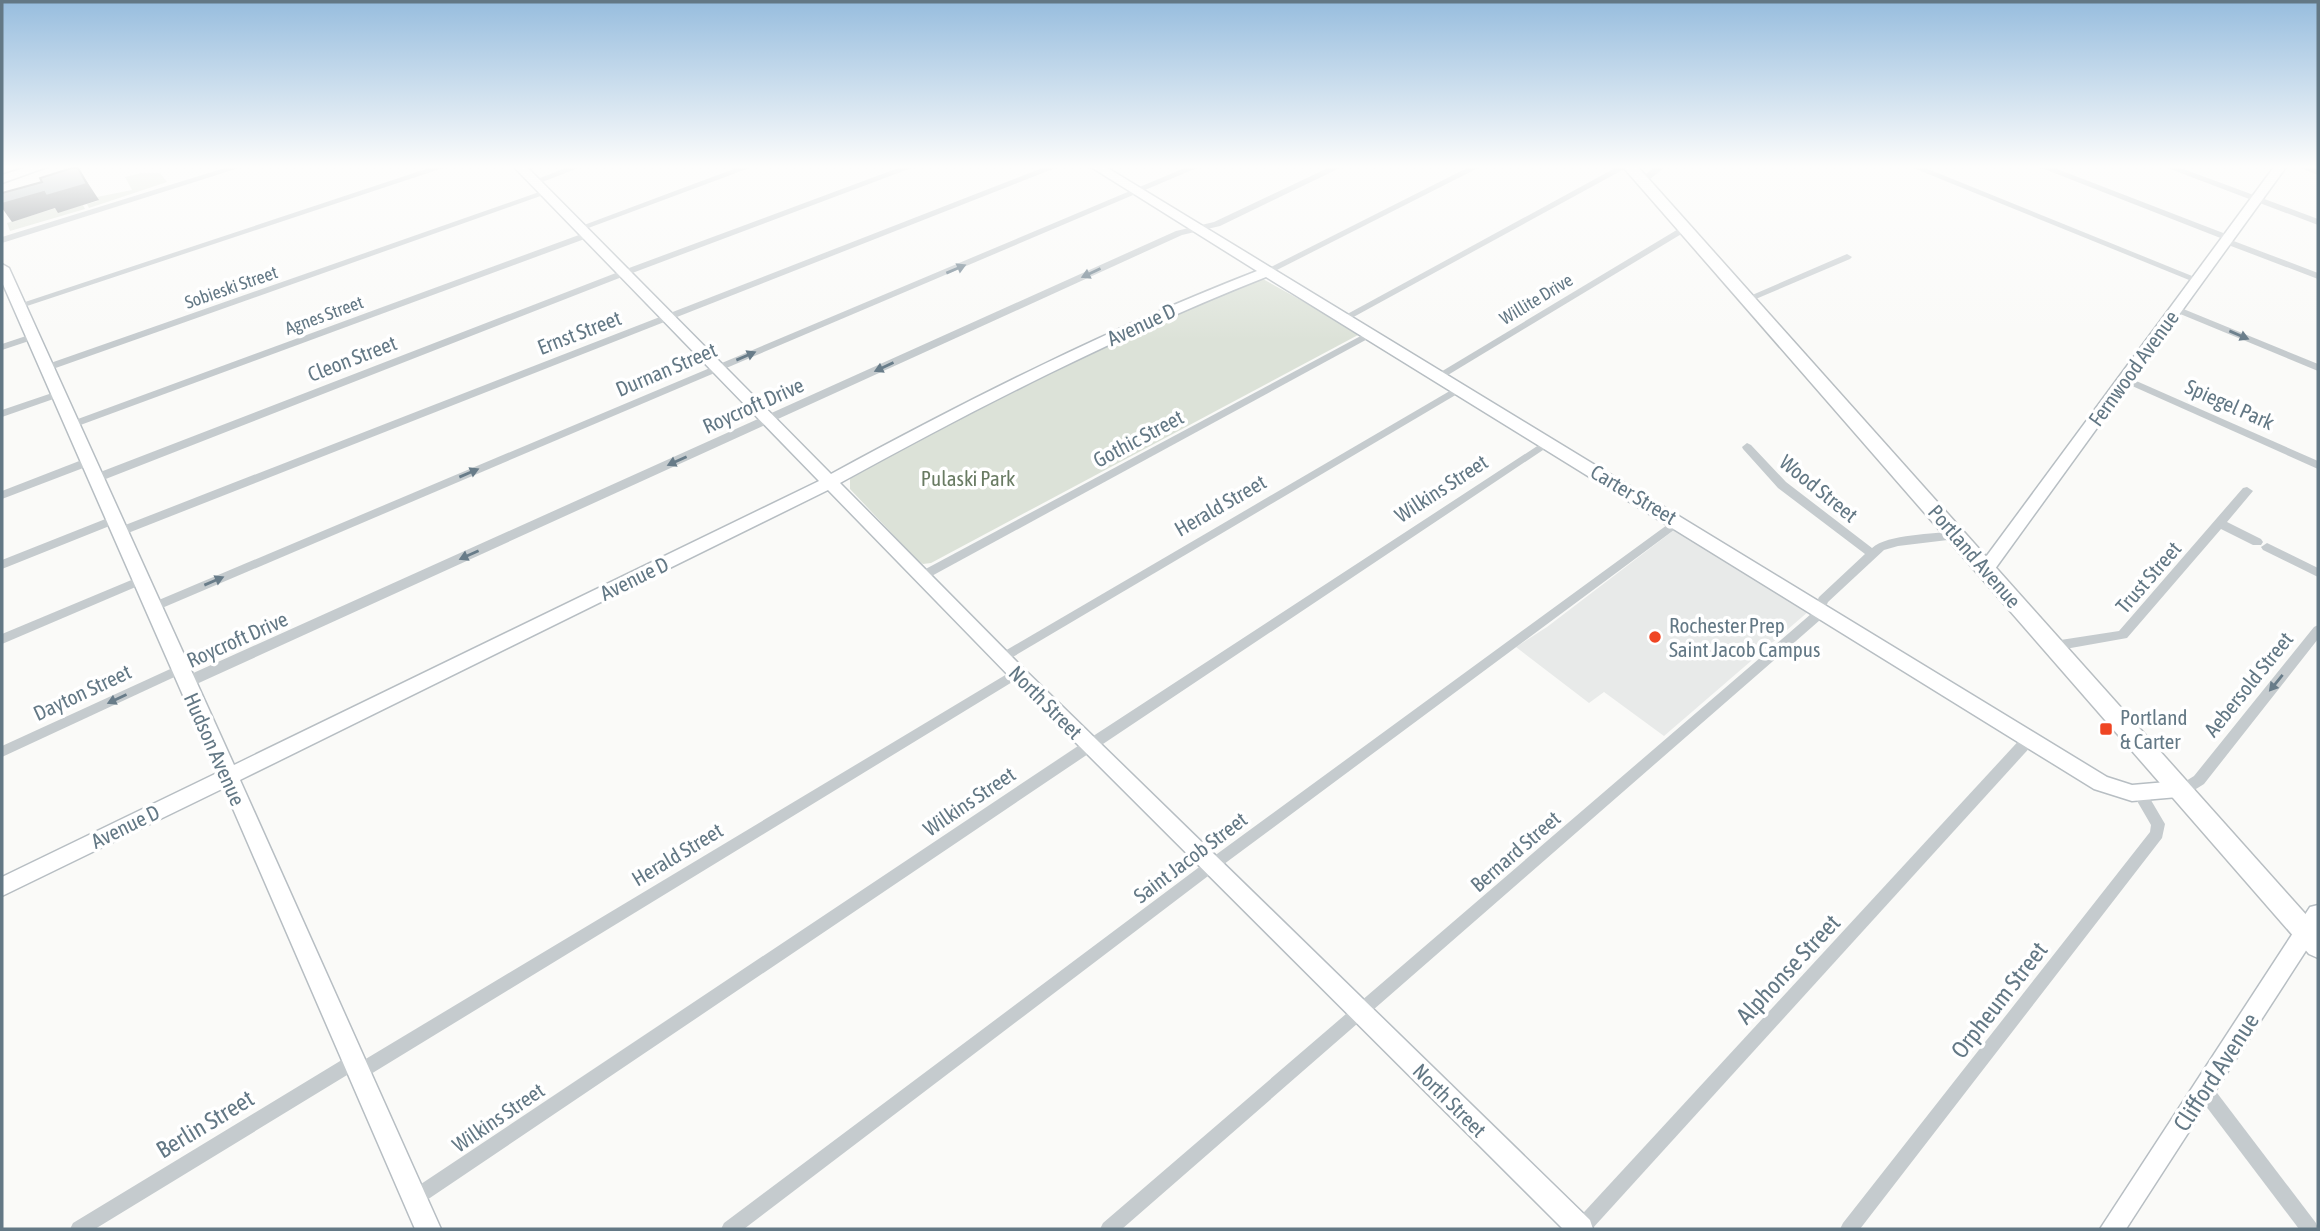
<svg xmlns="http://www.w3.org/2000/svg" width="2320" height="1231" viewBox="0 0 2320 1231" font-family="'Asap Condensed',sans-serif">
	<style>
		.built { fill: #e8eae9 }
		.green { fill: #dce2d8 }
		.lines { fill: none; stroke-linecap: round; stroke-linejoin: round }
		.secondary-casing { stroke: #b7bec3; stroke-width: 3 }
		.primary-casing { stroke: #b8bec2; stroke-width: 3 }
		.street { fill: #c5cbce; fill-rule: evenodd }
		.secondary { fill: #fff; fill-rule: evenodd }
		.primary { fill: #fff; fill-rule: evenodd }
		.shaded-wall { fill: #787f84 }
		.building { fill: #abb6bc; stroke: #787f84; stroke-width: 2 }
		.oneway { fill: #687c89 }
		.poi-dot { fill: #ef4523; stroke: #fff; stroke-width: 2.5 }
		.labels { text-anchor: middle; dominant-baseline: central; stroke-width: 7; stroke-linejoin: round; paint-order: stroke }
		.far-street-label { font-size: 18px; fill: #637885; stroke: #fff }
		.street-label { font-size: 21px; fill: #637885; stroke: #fff }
		.park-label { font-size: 21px; fill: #697b63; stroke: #fff }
		.poi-label { font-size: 21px; fill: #637885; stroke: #fff; text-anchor: start }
		.near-street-label { font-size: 24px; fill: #637885; stroke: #fff }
	</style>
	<rect width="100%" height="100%" fill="#fafaf8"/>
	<polygon class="built" points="1674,530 1678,530 1809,611 1664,736 1604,692 1589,703 1516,647 1547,627"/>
	<g class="green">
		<polygon points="141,173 160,173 167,182 89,208 87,204 98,201 97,197 132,190 125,177"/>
		<polygon points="83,205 85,209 10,231 7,223 56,208 59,212"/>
		<polygon points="1263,279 1351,328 1358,335 931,563 923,564 917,560 850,489 850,479 861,470 946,424 1177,311"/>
	</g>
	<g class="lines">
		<g class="secondary-casing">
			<g id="secondary">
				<polygon points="27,167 47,167 2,183 2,175"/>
				<path d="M514,167h13l304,307c138,-75 279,-146 426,-203l-166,-104h15l1001,610 25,8 46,-4 7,2 3,6 -3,6 -7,2 -46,4 -38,-12 -828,-512c-147,58 -288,130 -426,206l183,185 567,552 3,9h-30l-552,-551 -183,-188 -588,290 201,449h-26l-191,-441 -222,108v-19l215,-104 -215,-491v-18l7,4 225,497 585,-284z"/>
				<polygon points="2274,167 2286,167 1992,573 1980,573 1978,569 1980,565"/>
				<polygon points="2318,905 2318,932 2126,1229 2100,1229 2310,907"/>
			</g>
		</g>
		<g class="primary-casing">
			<polygon id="primary" points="1623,167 1638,167 2318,928 2318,958 2309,954"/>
		</g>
		<g class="street">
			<polygon points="228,167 242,167 2,243 2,237"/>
			<polygon points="432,167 446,167 21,308 15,308 13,306"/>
			<polygon points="568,167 581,167 537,184 530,182"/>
			<polygon points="739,167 752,167 583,230 576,228"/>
			<polygon points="901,167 914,167 627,275 98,482 94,483 88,479 90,476 621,271"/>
			<polygon points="1045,167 1058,167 123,535 115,535 113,532 115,529"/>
			<polygon points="1187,167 1199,167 155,611 147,611 145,608 147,605"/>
			<polygon points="1330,167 1342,167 1220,226 1182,235 190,687 180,687 179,683 180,679 1176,231 1214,222"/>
			<polygon points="1469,167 1480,167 1271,273 1268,274 1263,271"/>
			<polygon points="1617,167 1628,167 1348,320 1342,320 1340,318"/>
			<polygon points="1655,167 1665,167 1645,183 1639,183 1639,179"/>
			<polygon points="1911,167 1923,167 2202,280 2200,282 2194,282"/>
			<polygon points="2039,167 2052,167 2231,236 2231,240 2318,273 2318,279 2223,243 2223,239"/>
			<polygon points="2165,167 2178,167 2318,219 2318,225"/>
			<polygon points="2298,167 2311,167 2318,170 2318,175"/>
			<polygon points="542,191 549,193 50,370 46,371 41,368 42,366"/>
			<polygon points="1685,225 1689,228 1688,230 1443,378 1435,378 1434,376"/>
			<polygon points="587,232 591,235 590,237 75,427 71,428 66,425 67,423"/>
			<polygon points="1847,254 1852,257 1850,259 1751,301 1748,302 1743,299"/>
			<polygon points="2176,306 2318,364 2318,371 2173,311 2173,307"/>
			<polygon points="1370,331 1373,332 1373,336 928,578 920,578 918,575 920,572"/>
			<polygon points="32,334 37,337 35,339 2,350 2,344"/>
			<polygon points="2125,376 2318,461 2318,469 2121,381 2120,379"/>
			<polygon points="1460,385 1465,388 1464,390 1006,661 998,661 996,658 998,655"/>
			<polygon points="58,391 62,392 62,396 2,417 2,410"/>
			<polygon points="1548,439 1552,440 1553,442 1552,444 1094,750 421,1204 415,1207 409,1204 406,1198 409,1192 1084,742"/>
			<path d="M1747,443l4,2 35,37 86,66c16,-14 62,-14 84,-17l6,4 -6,4 -58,7 -14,4 -56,52 -8,18 -698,609h-22l3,-6 708,-609 8,-17 46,-43 -87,-66 -35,-39 -1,-2z"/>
			<polygon points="87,458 91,459 92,462 91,465 2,499 2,491"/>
			<polygon points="2247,487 2253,491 2227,522 2261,539 2263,542 2261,545 2253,545 2221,529 2127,638 2054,651 2050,649 2048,646 2050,643 2054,641 2119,631 2243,488"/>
			<polygon points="113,516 119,520 117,523 2,569 2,560"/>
			<polygon points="1678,517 1682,518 1684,521 1682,524 1216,870 744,1229 721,1229 724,1223 1206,862"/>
			<polygon points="2267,543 2318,568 2318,577 2263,550 2261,547"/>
			<polygon points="141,576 145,577 147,580 145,583 2,644 2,634"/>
			<path d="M2318,625v14l-114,145c-9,6 -20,13 -31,9l-2,-4 2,-4 13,-4 8,-5 120,-149z"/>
			<polygon points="179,665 183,667 185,670 183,673 2,757 2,746"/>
			<polygon points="1017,668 1022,670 1023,673 1022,676 366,1077 360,1079 354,1077 352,1072 95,1229 70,1229 73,1223 350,1055 356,1053 362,1055 364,1060"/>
			<polygon points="2029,734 2034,735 2036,739 2034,743 1592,1229 1571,1229 1574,1223 2024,735"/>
			<polygon points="2140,788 2145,790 2165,824 2162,838 1860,1229 1840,1229 1843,1223 2150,832 2151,825 2133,794 2135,790"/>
			<polygon points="2205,1083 2211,1085 2316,1223 2318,1229 2299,1229 2199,1097 2197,1091 2199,1085"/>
		</g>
		<use href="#secondary" class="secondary"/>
		<use href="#primary" class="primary"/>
	</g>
	<polygon class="shaded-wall" points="78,168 99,200 58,213 55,208 12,222 2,208 2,204 44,192"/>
	<polygon class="building" points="72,168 78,168 87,184 46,196 44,192 2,204 2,193 42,182 40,178"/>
	<defs><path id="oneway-solid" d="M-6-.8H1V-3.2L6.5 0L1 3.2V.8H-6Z" transform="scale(1.75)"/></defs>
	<g class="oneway">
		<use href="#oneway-solid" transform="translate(956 269) rotate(-23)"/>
		<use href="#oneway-solid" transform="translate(1091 273) rotate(155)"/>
		<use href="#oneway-solid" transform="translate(2239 335) rotate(23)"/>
		<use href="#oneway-solid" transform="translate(746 356) rotate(-23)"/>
		<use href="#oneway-solid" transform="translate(884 367) rotate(155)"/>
		<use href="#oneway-solid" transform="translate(677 461) rotate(156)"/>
		<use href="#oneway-solid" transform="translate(469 473) rotate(-23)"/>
		<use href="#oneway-solid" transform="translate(469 555) rotate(156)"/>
		<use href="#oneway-solid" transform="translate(214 581) rotate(-23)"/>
		<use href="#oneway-solid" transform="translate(2276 683) rotate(129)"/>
		<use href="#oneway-solid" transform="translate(117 699) rotate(155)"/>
	</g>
	<linearGradient id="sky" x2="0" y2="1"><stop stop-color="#97bdde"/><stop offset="0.49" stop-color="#fdfdfc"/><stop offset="1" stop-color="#fdfdfc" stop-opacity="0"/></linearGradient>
	<rect width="2320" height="340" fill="url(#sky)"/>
	<g class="poi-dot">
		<circle cx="1655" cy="637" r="7"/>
		<rect x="2099" y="722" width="14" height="14" rx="3.5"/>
	</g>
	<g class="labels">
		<g class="far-street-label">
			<text transform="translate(231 287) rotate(-19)">Sobieski Street</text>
			<text transform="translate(1536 299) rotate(-31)">Willite Drive</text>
			<text transform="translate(324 315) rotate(-20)">Agnes Street</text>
		</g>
		<g class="street-label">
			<text transform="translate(1141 324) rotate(-25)">Avenue D</text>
			<text transform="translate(579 332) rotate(-21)">Ernst Street</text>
			<text transform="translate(352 358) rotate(-21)">Cleon Street</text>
			<text transform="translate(2133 368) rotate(-54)">Fernwood Avenue</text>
			<text transform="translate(666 369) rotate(-23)">Durnan Street</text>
			<text transform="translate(2230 404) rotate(24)">Spiegel Park</text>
			<text transform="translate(753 405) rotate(-24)">Roycroft Drive</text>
			<text transform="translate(1138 438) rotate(-28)">Gothic Street</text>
			<text transform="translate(1441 488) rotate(-33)">Wilkins Street</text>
			<text transform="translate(1819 488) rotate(39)">Wood Street</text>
			<text transform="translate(1634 494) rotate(31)">Carter Street</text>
			<text transform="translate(1220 505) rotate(-30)">Herald Street</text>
			<text transform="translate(1975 556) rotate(49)">Portland Avenue</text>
			<text transform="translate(2148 577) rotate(-49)">Trust Street</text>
			<text transform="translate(634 578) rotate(-26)">Avenue D</text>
			<text transform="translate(237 639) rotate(-24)">Roycroft Drive</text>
			<text transform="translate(2248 684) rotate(-51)">Aebersold Street</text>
			<text transform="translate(82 692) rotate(-25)">Dayton Street</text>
			<text transform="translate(1046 702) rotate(45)">North Street</text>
			<text transform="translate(215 749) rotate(66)">Hudson Avenue</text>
			<text transform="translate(969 801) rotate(-34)">Wilkins Street</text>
			<text transform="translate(125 826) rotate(-26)">Avenue D</text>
			<text transform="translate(1515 851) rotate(-41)">Bernard Street</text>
			<text transform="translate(677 854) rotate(-31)">Herald Street</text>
			<text transform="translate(1190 857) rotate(-37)">Saint Jacob Street</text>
			<text transform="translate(1450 1100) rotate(45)">North Street</text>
			<text transform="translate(498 1117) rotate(-34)">Wilkins Street</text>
		</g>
		<g class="park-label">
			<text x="968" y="478">Pulaski Park</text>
		</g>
		<g class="poi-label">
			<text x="1669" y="625">Rochester Prep<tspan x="1669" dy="24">Saint Jacob Campus</tspan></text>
			<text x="2120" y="717">Portland<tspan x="2120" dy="24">&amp; Carter</tspan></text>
		</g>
		<g class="near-street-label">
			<text transform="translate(1788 969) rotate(-47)">Alphonse Street</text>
			<text transform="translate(1999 1000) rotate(-52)">Orpheum Street</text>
			<text transform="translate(2216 1072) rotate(-57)">Clifford Avenue</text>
			<text transform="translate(205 1124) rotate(-31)">Berlin Street</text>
		</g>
	</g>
	<rect width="2320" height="1231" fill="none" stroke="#637885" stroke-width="7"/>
</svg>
